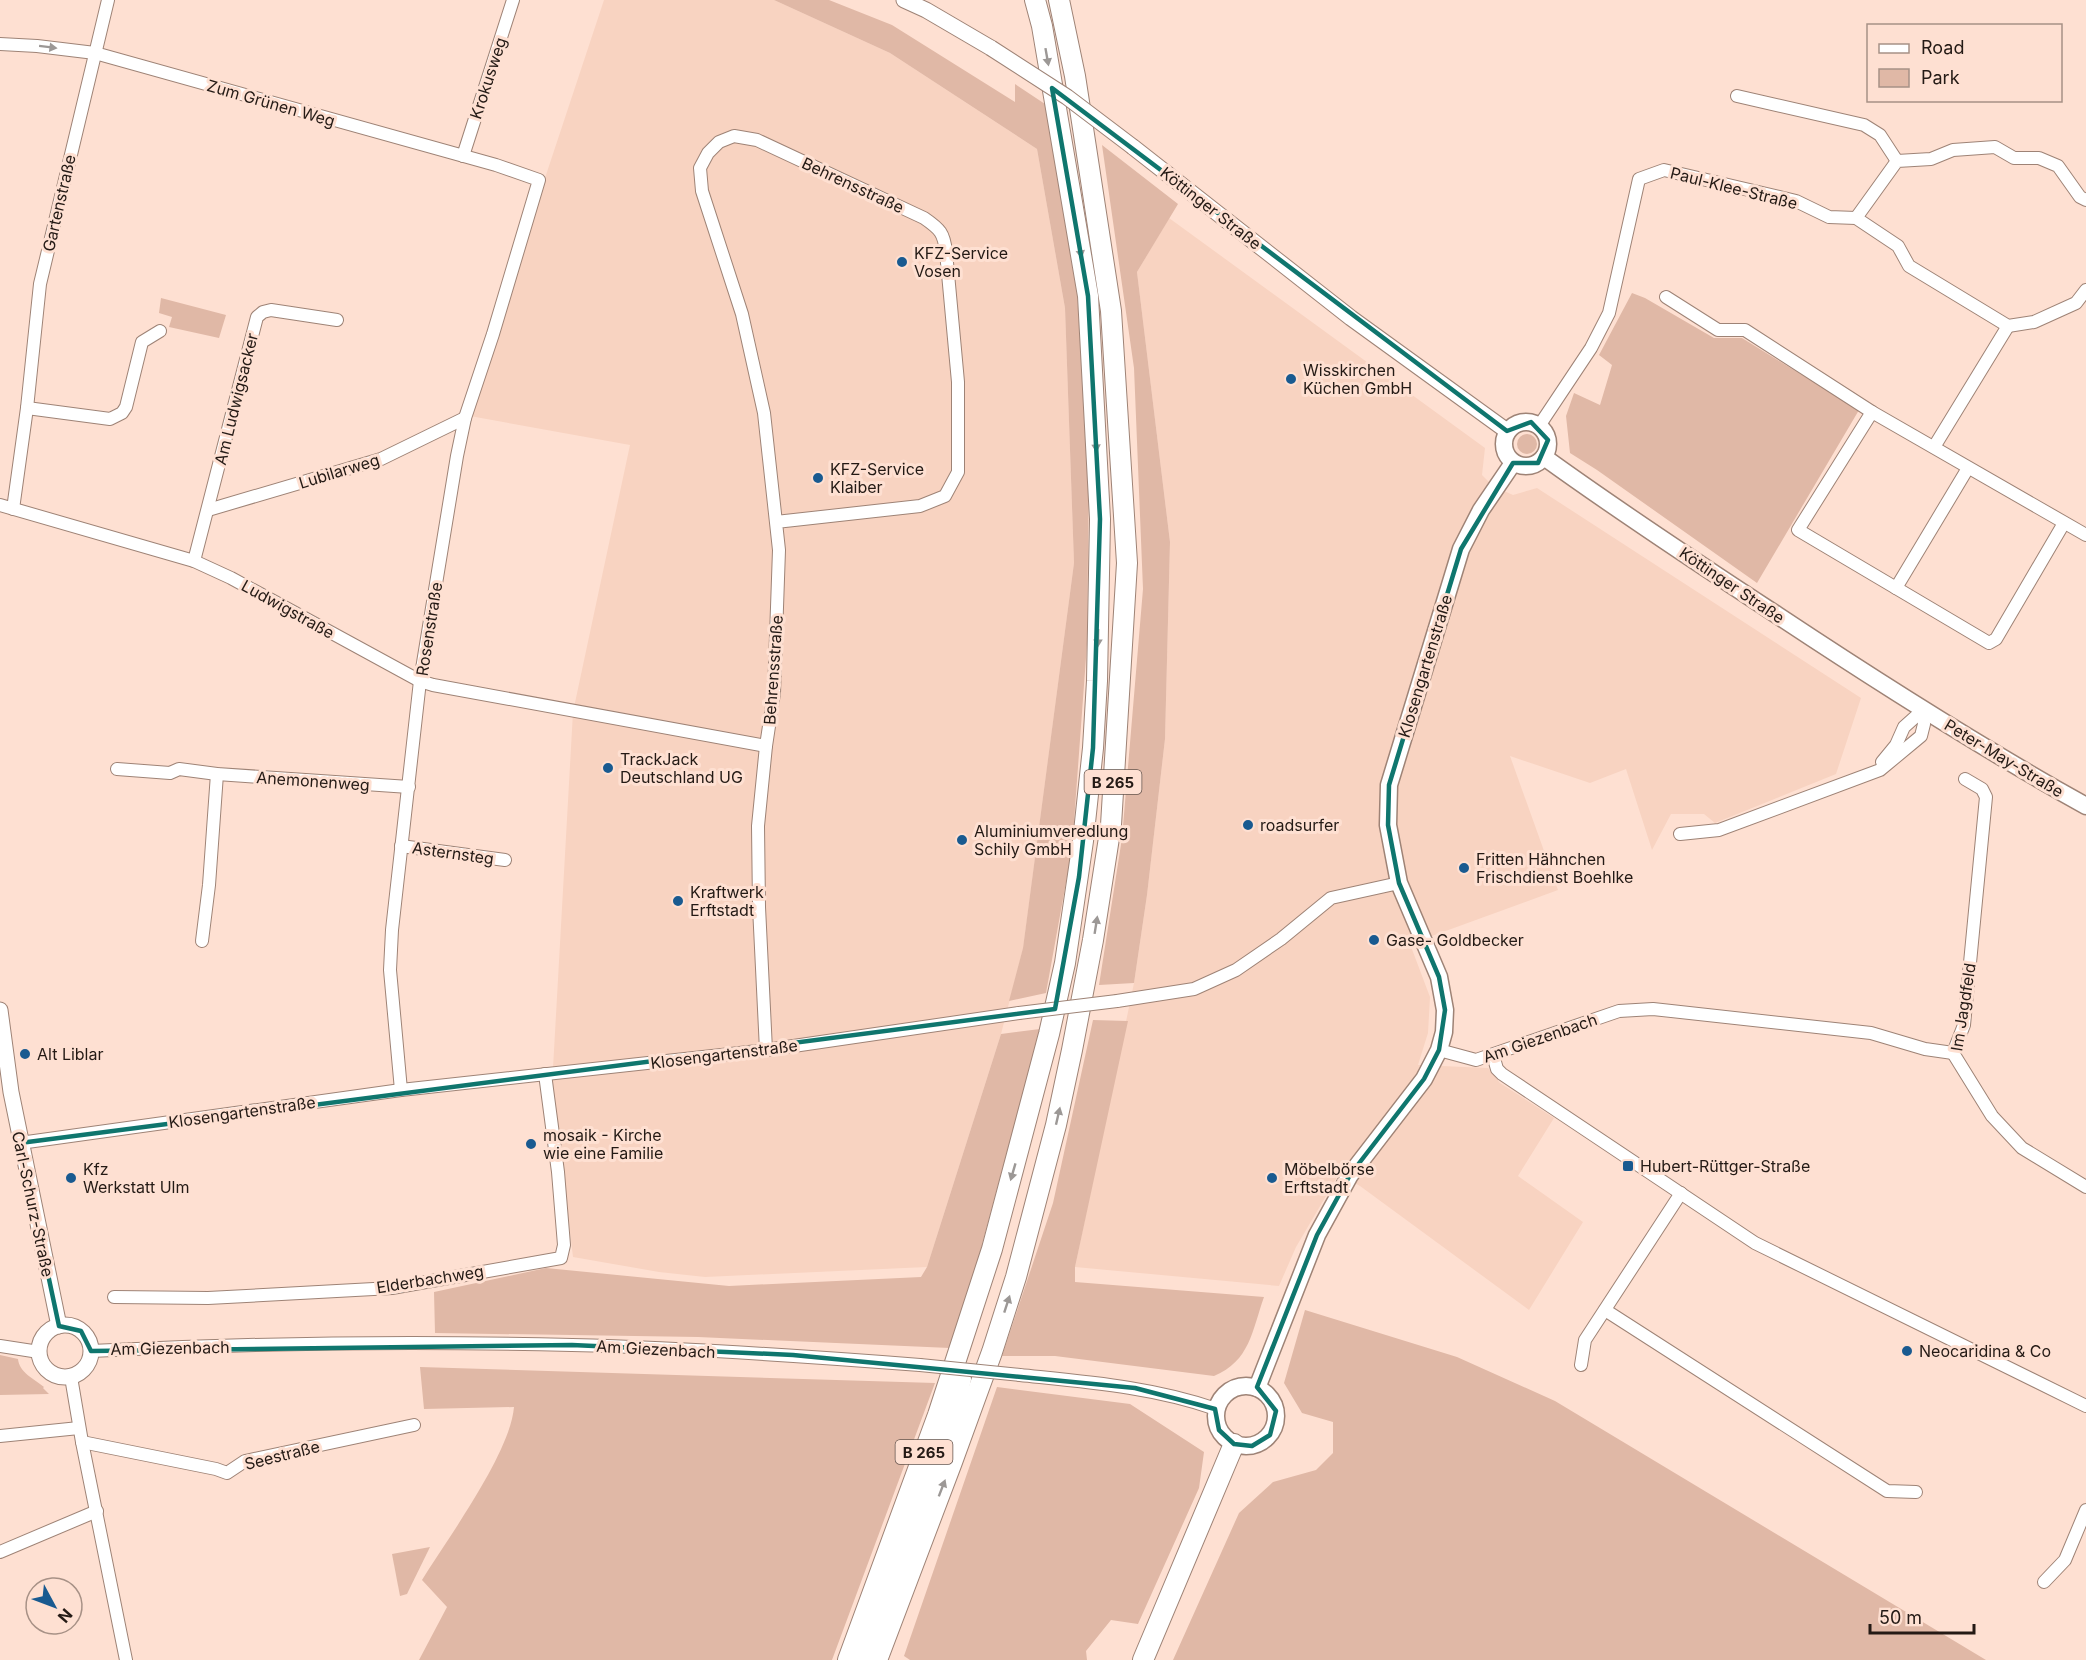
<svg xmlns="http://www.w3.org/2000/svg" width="2086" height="1660" viewBox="0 0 2086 1660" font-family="Inter,sans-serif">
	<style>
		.built { fill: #f8d3c1 }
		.green { fill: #e0b8a6 }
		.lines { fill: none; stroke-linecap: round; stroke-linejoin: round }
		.minor-casing { stroke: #9e8376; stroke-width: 14 }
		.tertiary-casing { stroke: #9e8376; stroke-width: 17 }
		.secondary-casing { stroke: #9e8376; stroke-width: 19 }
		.primary-casing { stroke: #9e8376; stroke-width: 22 }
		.minor { stroke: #fff; stroke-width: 12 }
		.tertiary { stroke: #fff; stroke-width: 15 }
		.secondary { stroke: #fff; stroke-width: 16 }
		.primary { stroke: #fff; stroke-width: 20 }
		.minor-bridge-casing { stroke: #9e8376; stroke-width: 14; stroke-linecap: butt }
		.tertiary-bridge-casing { stroke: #9e8376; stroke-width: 17; stroke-linecap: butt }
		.minor-bridge { stroke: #fff; stroke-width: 12 }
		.tertiary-bridge { stroke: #fff; stroke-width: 15 }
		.oneway { fill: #9c9896 }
		.marked { fill: none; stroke: #0f766e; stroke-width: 4.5; stroke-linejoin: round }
		.poi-dot { fill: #195a90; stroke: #fee0d2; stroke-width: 2 }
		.labels { text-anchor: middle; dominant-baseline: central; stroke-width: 6; stroke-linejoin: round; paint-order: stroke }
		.shield { fill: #fee0d2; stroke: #65554e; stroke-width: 1.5 }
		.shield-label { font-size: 15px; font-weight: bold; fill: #241a15 }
		.street-label { font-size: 16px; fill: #241a15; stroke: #fee0d2 }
		.poi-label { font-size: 16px; fill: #241a15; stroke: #fee0d2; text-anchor: start }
	</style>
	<rect width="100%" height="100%" fill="#fee0d2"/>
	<g class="built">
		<polygon points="604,0 774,0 890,53 1037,149 1065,308 1074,563 1023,949 1001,1034 927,1267 705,1277 659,1272 573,1257 552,1086 573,712 630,445 470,416 544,181"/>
		<polygon points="1169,218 1485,448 1482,475 1493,486 1513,495 1537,488 1861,698 1836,774 1715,823 1704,814 1671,814 1652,850 1626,769 1590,783 1510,756 1558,890 1410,944 1430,997 1428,1033 1418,1065 1488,1068 1500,1083 1554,1118 1518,1176 1583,1222 1529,1310 1360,1186 1339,1174 1296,1247 1279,1286 1075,1267 1134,983 1147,895 1165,739 1170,542 1137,272"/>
	</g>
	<g class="green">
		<polygon points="774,0 829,0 892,25 1015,102 1015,84 1045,104 1077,294 1089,464 1087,644 1072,849 1046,993 1009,1001 1023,948 1074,563 1065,308 1037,149 890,53"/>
		<polygon points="1102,145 1178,204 1137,272 1170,542 1165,739 1147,895 1134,983 1099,985 1122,838 1143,589 1134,368"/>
		<polygon points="1632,293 1645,298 1714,338 1742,338 1859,410 1757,583 1597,470 1570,453 1566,416 1574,393 1600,405 1612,365 1599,355"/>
		<polygon points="161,298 226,315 219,338 169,327 172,317 159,313"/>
		<circle cx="1527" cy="444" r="10"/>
		<path d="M1093,1020l35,1 -53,246v15l189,15c-12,34 -14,64 -50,79l-159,-20h-53l51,-153z"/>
		<polygon points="1040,1029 977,1263 950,1348 698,1337 435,1333 434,1292 546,1268 729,1286 921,1277 927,1267 1001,1034"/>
		<polygon points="1305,1310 1457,1357 1555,1401 1986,1660 1173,1660 1239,1513 1273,1482 1316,1470 1333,1453 1333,1422 1302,1413 1284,1383"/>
		<path d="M0,1355l18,4c1,13 16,20 26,28l-1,1 6,6 -49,1z"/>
		<path d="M420,1367l515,16 -103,277h-413l28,-53 -25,-27c26,-42 88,-126 92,-173l-90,2z"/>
		<polygon points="997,1387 1130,1404 1204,1452 1199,1488 1138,1624 1111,1620 1086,1651 1087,1660 910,1660 904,1656"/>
		<polygon points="430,1547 407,1594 400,1596 392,1554"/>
	</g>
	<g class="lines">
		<g class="minor-casing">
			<g id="minor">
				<polyline points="0,44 37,46 95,53 496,165 539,180 493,334 465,418 457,456 420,681 392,930 390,970 401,1090"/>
				<polyline points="1737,96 1864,125 1880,135 1897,161"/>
				<polyline points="463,156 513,0"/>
				<polyline points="1856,218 1897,161 1931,159 1953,150 1995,147 2014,158 2039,158 2058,166 2080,197 2086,200"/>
				<polyline points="1666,297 1718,330 1745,330 1872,412 2086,535"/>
				<polyline points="27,408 110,419 122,413 126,407 142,342 160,331"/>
				<polyline points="1872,412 1798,530 1989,643 1996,639 2064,523"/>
				<polyline points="1539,426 1591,348 1609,313 1639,179 1664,170 1796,201 1829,217 1856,218 1898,246 1909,266 2008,326 2034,322 2076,303 2086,290"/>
				<polyline points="1934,447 2008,326"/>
				<polyline points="0,505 194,561 231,578 420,681 433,685 766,746"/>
				<polyline points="13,509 27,408 40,284 108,0"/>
				<polyline points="208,510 381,459 465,418"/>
				<polyline points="194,561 257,317 263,312 271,310 337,320"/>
				<polyline points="1896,588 1968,468"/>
				<polyline points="1882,762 1896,745 1904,727 1923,710"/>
				<polyline points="117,769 170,773 179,769 217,774 409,787"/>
				<polyline points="1965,779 1982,789 1986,797 1964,1025 1953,1053 1992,1116 2022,1148 2086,1187"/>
				<polyline points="1680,834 1719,830 1880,770 1921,736 1924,724 1923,710"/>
				<polyline points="401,846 505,860"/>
				<polyline points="202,941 209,885 217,774"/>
				<polyline points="1117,1001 1194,989 1236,970 1281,939 1331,898 1399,883"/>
				<path d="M766,1050l-7,-143 -1,-81 8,-80 8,-53 5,-143 -15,-137 -22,-99 -40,-123 -2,-23 8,-15 11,-11 15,-6 23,4 167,78c16,11 20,15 22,34l12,130v90l-13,24 -25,10 -144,16"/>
				<polyline points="1439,1050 1476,1060 1619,1011 1653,1009 1871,1033 1925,1049 1953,1053"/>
				<polyline points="1493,1055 1497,1069 1502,1074 1755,1243 2086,1406"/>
				<polyline points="20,1143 401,1090 766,1050 1019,1013"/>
				<polyline points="114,1297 208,1298 392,1288 561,1258 564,1245 558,1172 545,1074"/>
				<polyline points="1605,1310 1887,1491 1916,1492"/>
				<polyline points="0,1346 39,1352"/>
				<path d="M91,1351c160,-8 321,-10 481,-6 116,3 232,11 348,20"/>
				<polyline points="1581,1365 1585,1340 1681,1193"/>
				<path d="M1020,1375c67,7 133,12 196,34"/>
				<polyline points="71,1377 82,1442 126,1660"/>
				<polyline points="0,1436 79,1428"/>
				<polyline points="82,1442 216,1469 227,1473 245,1461 414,1425"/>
				<polyline points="0,1552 97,1511"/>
				<polyline points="2044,1582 2065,1560 2086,1510"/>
			</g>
		</g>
		<g class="tertiary-casing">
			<g id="tertiary">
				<polyline points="904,0 926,10 991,48"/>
				<polyline points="1133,147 1351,318 1507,431"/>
				<polyline points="0,1010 11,1092 59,1326"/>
				<circle cx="65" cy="1351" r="26"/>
			</g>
		</g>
		<g class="secondary-casing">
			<g id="secondary">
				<circle cx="1526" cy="444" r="22"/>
				<path d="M1544,457c76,55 155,107 233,158 101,67 203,132 309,191"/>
				<circle cx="1246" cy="1416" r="30"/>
				<polyline points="1257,1388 1317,1235 1350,1175 1424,1079 1439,1050 1444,1032 1445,1010 1439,977 1399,883 1388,825 1389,785 1461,549 1481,510 1513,463"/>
			</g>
		</g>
		<g class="primary-casing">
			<g id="primary">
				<polyline points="848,1660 938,1415 992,1249 1049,1034 1065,963 1083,841 1093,748 1097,681 1100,519 1088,296 1042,26 1035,0"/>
				<polyline points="863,1660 950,1422 961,1379"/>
				<polyline points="877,1660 952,1462 992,1352 1016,1277 1056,1125 1072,1050 1093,940 1111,825 1127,563 1111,311 1075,76 1059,0"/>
				<polyline points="1143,1660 1234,1444"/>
			</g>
		</g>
		<use href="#minor" class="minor"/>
		<use href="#tertiary" class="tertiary"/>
		<use href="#secondary" class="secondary"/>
		<use href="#primary" class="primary"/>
		<g class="minor-bridge-casing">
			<g id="minor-bridge">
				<polyline points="1019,1013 1117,1001"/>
				<polyline points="920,1365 1020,1375"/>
			</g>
		</g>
		<g class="tertiary-bridge-casing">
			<polyline id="tertiary-bridge" points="991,48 1067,97 1133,147"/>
		</g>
		<use href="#minor-bridge" class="minor-bridge"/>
		<use href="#tertiary-bridge" class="tertiary-bridge"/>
	</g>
	<defs><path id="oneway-solid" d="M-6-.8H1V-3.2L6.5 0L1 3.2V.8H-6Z" transform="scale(1.5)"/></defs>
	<g class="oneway">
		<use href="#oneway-solid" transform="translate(48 47) rotate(7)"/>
		<use href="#oneway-solid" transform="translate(1047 57) rotate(80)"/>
		<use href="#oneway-solid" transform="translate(1080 249) rotate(80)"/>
		<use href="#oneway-solid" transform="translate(1096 443) rotate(87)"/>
		<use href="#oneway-solid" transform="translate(1098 638) rotate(91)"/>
		<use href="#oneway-solid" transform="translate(1096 925) rotate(-81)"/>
		<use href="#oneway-solid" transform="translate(1058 1116) rotate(-77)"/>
		<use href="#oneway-solid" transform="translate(1013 1172) rotate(106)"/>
		<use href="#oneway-solid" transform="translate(1007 1304) rotate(-72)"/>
		<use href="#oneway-solid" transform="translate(942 1488) rotate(-69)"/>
	</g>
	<path class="marked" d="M1052,88l455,343 24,-9 17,18 -10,23h-25l-52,86 -72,236 -1,40 11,58 40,94 6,33 -6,40 -15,29 -74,96 -33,60 -60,152 19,24 -6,24 -18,11 -18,-2 -15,-14 -4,-21 -80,-21 -342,-33 -221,-10 -481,6 -10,-20 -22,-5 -39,-183 1035,-134 24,-132 14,-129 7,-229 -12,-223z"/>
	<g class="poi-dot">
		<circle cx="902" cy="262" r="6"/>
		<circle cx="1291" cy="379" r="6"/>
		<circle cx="818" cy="478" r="6"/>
		<circle cx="608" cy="768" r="6"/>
		<circle cx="1248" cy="825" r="6"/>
		<circle cx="962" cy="840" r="6"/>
		<circle cx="1464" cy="868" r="6"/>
		<circle cx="678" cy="901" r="6"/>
		<circle cx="1374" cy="940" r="6"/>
		<circle cx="25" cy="1054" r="6"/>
		<circle cx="531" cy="1144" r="6"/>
		<rect x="1622" y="1160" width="12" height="12" rx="3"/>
		<circle cx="71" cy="1178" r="6"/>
		<circle cx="1272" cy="1178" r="6"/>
		<circle cx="1907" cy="1351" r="6"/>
	</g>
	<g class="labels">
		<g class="shield">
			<rect x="1084.5" y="770" width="57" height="24" rx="4.5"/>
			<rect x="895.5" y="1440" width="57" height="24" rx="4.5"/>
		</g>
		<g class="shield-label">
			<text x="1113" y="782">B 265</text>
			<text x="924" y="1452">B 265</text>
		</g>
		<g class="street-label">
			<text transform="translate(488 78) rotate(-72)">Krokusweg</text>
			<text transform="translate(271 103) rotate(16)">Zum Grünen Weg</text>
			<text transform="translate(853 185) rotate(25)">Behrensstraße</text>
			<text transform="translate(1734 188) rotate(14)">Paul-Klee-Straße</text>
			<text transform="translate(59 203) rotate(-77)">Gartenstraße</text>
			<text transform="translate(1211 208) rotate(38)">Köttinger Straße</text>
			<text transform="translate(236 399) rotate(-76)">Am Ludwigsacker</text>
			<text transform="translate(339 471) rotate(-17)">Lubilarweg</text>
			<text transform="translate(1732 585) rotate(34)">Köttinger Straße</text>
			<text transform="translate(288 609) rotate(29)">Ludwigstraße</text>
			<text transform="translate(429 629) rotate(-81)">Rosenstraße</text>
			<text transform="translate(1425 666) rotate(-73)">Klosengartenstraße</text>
			<text transform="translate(773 670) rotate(-86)">Behrensstraße</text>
			<text transform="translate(2004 758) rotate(31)">Peter-May-Straße</text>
			<text transform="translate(313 781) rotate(4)">Anemonenweg</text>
			<text transform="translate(453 853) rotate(8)">Asternsteg</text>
			<text transform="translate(1963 1007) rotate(-81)">Im Jagdfeld</text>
			<text transform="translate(1540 1038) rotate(-19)">Am Giezenbach</text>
			<text transform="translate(724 1054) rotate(-7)">Klosengartenstraße</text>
			<text transform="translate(242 1112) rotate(-8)">Klosengartenstraße</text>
			<text transform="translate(33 1204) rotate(78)">Carl-Schurz-Straße</text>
			<text transform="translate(430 1279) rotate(-9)">Elderbachweg</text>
			<text transform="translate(170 1348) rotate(-1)">Am Giezenbach</text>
			<text transform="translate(656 1349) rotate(3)">Am Giezenbach</text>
			<text transform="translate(282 1455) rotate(-14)">Seestraße</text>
		</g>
		<g class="poi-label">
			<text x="914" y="253">KFZ-Service<tspan x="914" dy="18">Vosen</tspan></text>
			<text x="1303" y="370">Wisskirchen<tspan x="1303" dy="18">Küchen GmbH</tspan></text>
			<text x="830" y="469">KFZ-Service<tspan x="830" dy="18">Klaiber</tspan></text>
			<text x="620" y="759">TrackJack<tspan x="620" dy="18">Deutschland UG</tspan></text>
			<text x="1260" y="825">roadsurfer</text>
			<text x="974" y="831">Aluminiumveredlung<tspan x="974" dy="18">Schily GmbH</tspan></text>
			<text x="1476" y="859">Fritten Hähnchen<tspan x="1476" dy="18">Frischdienst Boehlke</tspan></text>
			<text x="690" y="892">Kraftwerk<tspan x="690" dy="18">Erftstadt</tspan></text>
			<text x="1386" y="940">Gase- Goldbecker</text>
			<text x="37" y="1054">Alt Liblar</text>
			<text x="543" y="1135">mosaik - Kirche<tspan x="543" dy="18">wie eine Familie</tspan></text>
			<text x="1640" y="1166">Hubert-Rüttger-Straße</text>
			<text x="83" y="1169">Kfz<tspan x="83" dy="18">Werkstatt Ulm</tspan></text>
			<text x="1284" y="1169">Möbelbörse<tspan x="1284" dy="18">Erftstadt</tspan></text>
			<text x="1919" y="1351">Neocaridina &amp; Co</text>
		</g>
	</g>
	<rect x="1867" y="24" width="195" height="78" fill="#fee0d2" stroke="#a79186" stroke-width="1.5"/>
	<rect x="1879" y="44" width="30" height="9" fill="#ffffff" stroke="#a79186" stroke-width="1.5"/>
	<text x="1921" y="54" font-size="18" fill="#241a15">Road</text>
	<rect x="1879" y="69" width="30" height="18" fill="#e0b8a6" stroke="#a79186" stroke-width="1.5"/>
	<text x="1921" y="84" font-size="18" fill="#241a15">Park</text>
	<g transform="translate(54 1606) rotate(131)"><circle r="28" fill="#fee0d2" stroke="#a79186" stroke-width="1.5"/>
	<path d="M0-4.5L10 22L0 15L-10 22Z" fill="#195a90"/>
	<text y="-9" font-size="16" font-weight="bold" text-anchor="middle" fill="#241a15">N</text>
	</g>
	<path d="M1870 1624v9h104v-9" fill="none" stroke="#241a15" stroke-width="3"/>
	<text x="1879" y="1624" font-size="18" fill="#241a15" stroke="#fee0d2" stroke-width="4.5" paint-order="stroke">50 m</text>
</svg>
